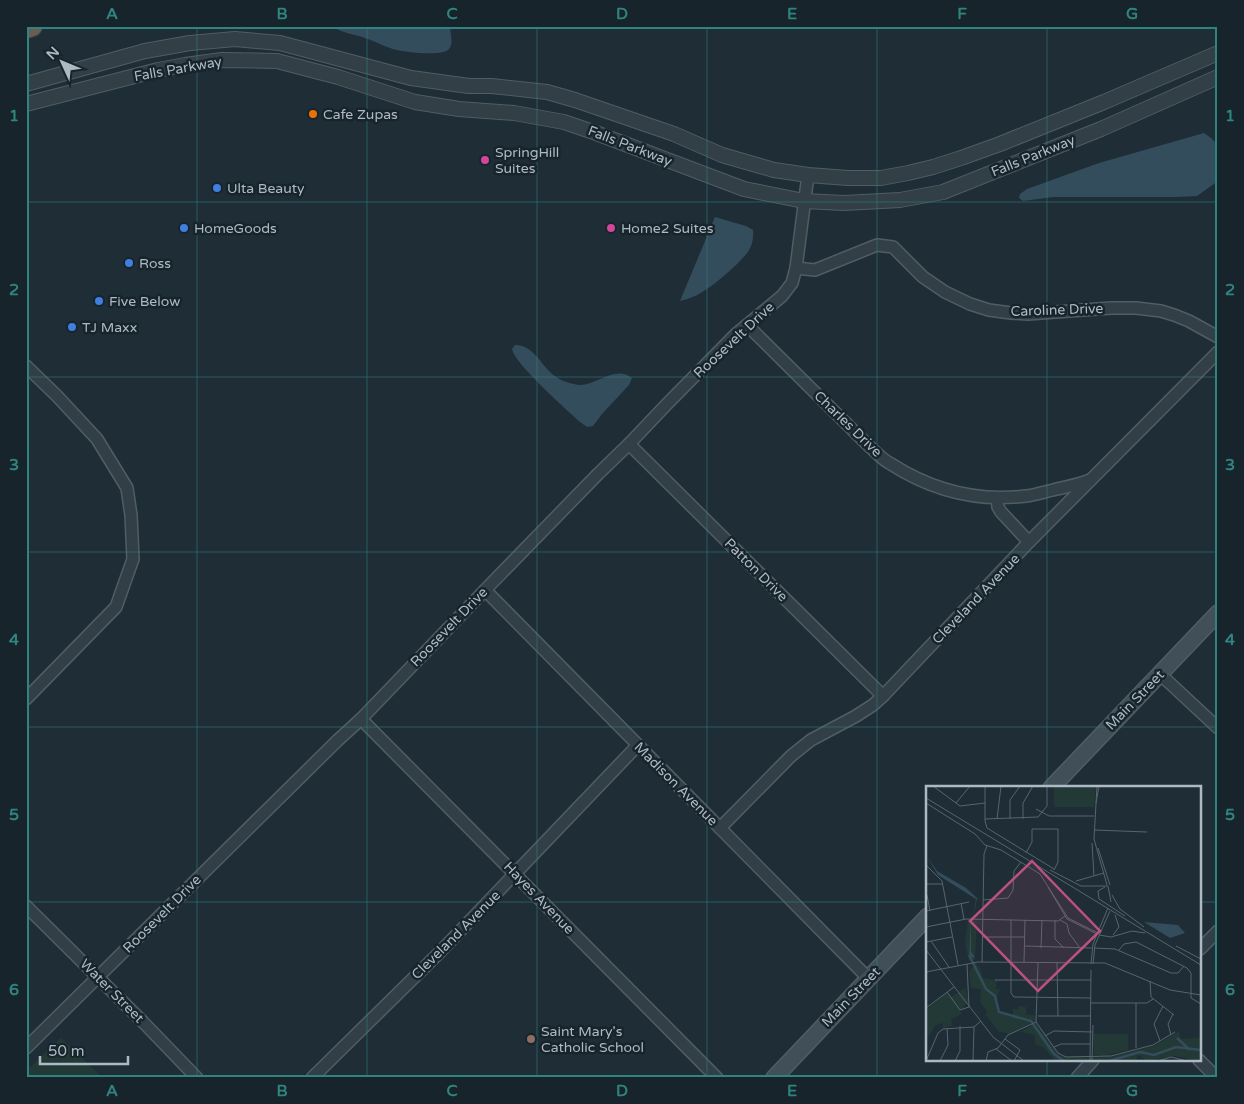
<svg xmlns="http://www.w3.org/2000/svg" width="1244" height="1104" viewBox="0 0 1244 1104" font-family="'Varela Round',sans-serif">
	<style>
		.green { fill: #223936 }
		.water { fill: #334d5d }
		.lines { fill: none; stroke-linecap: round; stroke-linejoin: round }
		.minor-casing { stroke: #505d64; stroke-width: 14 }
		.tertiary-casing { stroke: #505d64; stroke-width: 16 }
		.secondary-casing { stroke: #505d64; stroke-width: 18 }
		.motorway-casing { stroke: #3d4a51; stroke-width: 22 }
		.minor { stroke: #333f46; stroke-width: 11 }
		.tertiary { stroke: #333f46; stroke-width: 14 }
		.secondary { stroke: #414f59; stroke-width: 15 }
		.motorway { stroke: #6c5c50; stroke-width: 20 }
		.grid { fill: none; stroke: #2f847f; stroke-width: 1; stroke-opacity: 0.55 }
		.food-dot { fill: #e8710a; stroke: #18242b; stroke-width: 2 }
		.hotel-dot { fill: #d1479c; stroke: #18242b; stroke-width: 2 }
		.shop-dot { fill: #3f7fe0; stroke: #18242b; stroke-width: 2 }
		.education-dot { fill: #8d6e63; stroke: #18242b; stroke-width: 2 }
		.labels { text-anchor: middle; dominant-baseline: central; stroke-width: 5; stroke-linejoin: round; paint-order: stroke }
		.street-label { font-size: 14px; fill: #adbac3; stroke: #18242b }
		.poi-label { font-size: 14px; fill: #adbac3; stroke: #18242b; text-anchor: start }
		.inset-river { fill: none; stroke: #334d5d; stroke-width: 2.5 }
		.inset-road { fill: none; stroke: #58656e; stroke-width: 1 }
		.view { fill: #bb517f; fill-opacity: 0.15; stroke: #bb517f; stroke-width: 2.5 }
		.inset-edge { fill: none; stroke: #adbac3; stroke-width: 2.5 }
		.neatline { fill: none; stroke: #2f847f; stroke-width: 2 }
		.grid-label { font-size: 16px; text-anchor: middle; font-weight: bold; fill: #2f847f }
	</style>
	<rect width="100%" height="100%" fill="#1f2d36"/>
	<polygon class="green" points="61,1038 103,1078 26,1078 26,1071"/>
	<g class="water">
		<path d="M332,26h118c0,6 4,18 -1,23 -6,8 -46,3 -56,0 -10,-3 -19,-8 -28,-11 -11,-4 -24,-5 -33,-12z"/>
		<polygon points="1204,133 1211,138 1218,145 1218,181 1197,196 1176,197 1053,197 1023,201 1019,198 1020,194 1027,189 1099,163"/>
		<path d="M715,217l31,9 7,4c1,8 -1,17 -6,23 -9,12 -38,37 -52,43 -5,2 -10,4 -15,5z"/>
		<path d="M515,345c17,0 24,16 35,27 7,7 15,10 24,12 19,6 40,-21 58,-6l-3,7 -27,29 -9,12 -6,1 -7,-5c-14,-13 -65,-58 -68,-73z"/>
	</g>
	<g class="lines">
		<g class="minor-casing">
			<g id="minor">
				<polyline points="796,268 815,270 877,245 893,247 923,277 945,292 970,304 989,310 1011,313 1028,314 1111,308 1136,308 1161,311 1174,315 1189,321 1218,337"/>
				<path d="M747,325l123,122c7,6 13,13 21,17 42,27 86,38 135,32 9,-1 18,-4 27,-6 12,-3 25,-5 37,-10"/>
				<polyline points="26,366 57,396 97,439 127,488 131,515 133,559 116,607 26,699"/>
				<polyline points="629,444 883,696"/>
				<polyline points="997,498 998,507 1001,512 1029,542"/>
				<polyline points="485,590 868,978"/>
				<polyline points="1160,674 1218,728"/>
				<polyline points="361,719 717,1078"/>
				<polyline points="720,828 791,756 811,740 856,716 873,705 883,696 1029,542 1218,352"/>
				<polyline points="26,906 143,1022 197,1078"/>
				<polyline points="1200,949 1218,931"/>
				<polyline points="26,1048 338,740 361,719 485,590 598,474 629,444 666,405 735,335 782,296 792,283 796,268 808,175"/>
				<polyline points="1199,1060 1217,1078"/>
				<polyline points="312,1078 440,952 638,745"/>
				<polyline points="1077,1078 1093,1060"/>
			</g>
		</g>
		<g class="tertiary-casing">
			<g id="tertiary">
				<polyline points="26,84 145,51 190,43 235,39 280,43 411,78 469,86 492,86 547,92 575,100 674,134 722,155 774,170 808,175 848,178 881,178 908,173 933,167 961,158 1000,144 1104,102 1218,53"/>
				<polyline points="26,104 158,70 185,65 222,60 277,61 338,77 415,102 459,109 514,113 564,122 596,133 744,189 804,201 844,203 900,200 943,192 1101,129 1218,77"/>
			</g>
		</g>
		<g class="secondary-casing">
			<g id="secondary">
				<polyline points="1051,788 1218,613"/>
				<polyline points="774,1078 928,916"/>
			</g>
		</g>
		<g class="motorway-casing">
			<polyline id="motorway" points="26,28 32,26"/>
		</g>
		<use href="#minor" class="minor"/>
		<use href="#tertiary" class="tertiary"/>
		<use href="#secondary" class="secondary"/>
		<use href="#motorway" class="motorway"/>
	</g>
	<path class="grid" d="M197,26v1052M367,26v1052M537,26v1052M707,26v1052M877,26v1052M1047,26v762M26,202h1192M26,377h1192M26,552h1192M26,727h1192M26,902h902M1200,902h18M1047,1060v18"/>
	<circle class="food-dot" cx="313" cy="114" r="5"/>
	<g class="hotel-dot">
		<circle cx="485" cy="160" r="5"/>
		<circle cx="611" cy="228" r="5"/>
	</g>
	<g class="shop-dot">
		<circle cx="217" cy="188" r="5"/>
		<circle cx="184" cy="228" r="5"/>
		<circle cx="129" cy="263" r="5"/>
		<circle cx="99" cy="301" r="5"/>
		<circle cx="72" cy="327" r="5"/>
	</g>
	<circle class="education-dot" cx="531" cy="1039" r="5"/>
	<g class="labels">
		<g class="street-label">
			<text transform="translate(178 69) rotate(-10)">Falls Parkway</text>
			<text transform="translate(630 146) rotate(21)">Falls Parkway</text>
			<text transform="translate(1033 156) rotate(-22)">Falls Parkway</text>
			<text transform="translate(1057 310) rotate(-2)">Caroline Drive</text>
			<text transform="translate(734 340) rotate(-43)">Roosevelt Drive</text>
			<text transform="translate(848 424) rotate(44)">Charles Drive</text>
			<text transform="translate(756 570) rotate(45)">Patton Drive</text>
			<text transform="translate(976 599) rotate(-46)">Cleveland Avenue</text>
			<text transform="translate(449 627) rotate(-46)">Roosevelt Drive</text>
			<text transform="translate(1135 700) rotate(-46)">Main Street</text>
			<text transform="translate(676 784) rotate(45)">Madison Avenue</text>
			<text transform="translate(539 898) rotate(46)">Hayes Avenue</text>
			<text transform="translate(162 914) rotate(-45)">Roosevelt Drive</text>
			<text transform="translate(456 935) rotate(-45)">Cleveland Avenue</text>
			<text transform="translate(112 991) rotate(45)">Water Street</text>
			<text transform="translate(851 997) rotate(-46)">Main Street</text>
		</g>
		<g class="poi-label">
			<text x="323" y="114">Cafe Zupas</text>
			<text x="495" y="152">SpringHill<tspan x="495" dy="16">Suites</tspan></text>
			<text x="227" y="188">Ulta Beauty</text>
			<text x="194" y="228">HomeGoods</text>
			<text x="621" y="228">Home2 Suites</text>
			<text x="139" y="263">Ross</text>
			<text x="109" y="301">Five Below</text>
			<text x="82" y="327">TJ Maxx</text>
			<text x="541" y="1031">Saint Mary's<tspan x="541" dy="16">Catholic School</tspan></text>
		</g>
	</g>
	<g transform="translate(926 786)">
		<rect width="275" height="275" fill="#1f2d36"/>
		<path d="M128,0h42l-2,21h-40zM42,134l9,1 -2,39 -6,1 -4,-17zM49,177l5,4 3,11 14,2 -1,9h4l-4,10 3,14 14,4v-9l5,2v-4l8,1v7l11,2 -3,6 -25,12 -11,-3 -13,-17 2,-2 -7,-10 1,-13 -10,-1 -2,-15zM39,202l4,13 -9,10 2,3 -11,5 1,7 -9,2v-5l-7,2 -10,15v-30l20,-17 5,4zM110,237l25,33h28v5h-34l-11,-13 -9,-4v-9l-15,-3zM253,245l2,8 20,-2v24l-27,-5 -27,5 -9,-6 -2,6h-43v-4h17l44,-11zM167,248h35v16l-24,6 -10,-2z" fill="#223936"/>
		<path d="M0,69l11,16 29,17 11,10 -4,20 3,-19 -38,-24zM45,134v32l4,5 -6,1zM218,136l34,3 7,8 -15,5z" fill="#334d5d"/>
		<path class="inset-river" d="M43,169l17,34 9,7 4,16 32,9 23,33 10,7M251,252l13,12M152,275h31M183,275l31,-9 14,3 22,-8 25,3"/>
		<path class="inset-road" d="M7,0l27,20 25,-3M59,0v35l2,7 67,41M171,0l-3,53 13,46M0,12l275,167M0,17l49,31 10,11 16,5 39,24 28,44 30,15M30,17l14,-17M170,17l3,-17M110,23l13,7h45M59,33l53,-2 9,-11v-20M71,33l4,-33M84,33v-19l10,-14M97,33v-16l10,-17M168,44l53,2M166,57l2,33M172,62l12,37M100,67l6,-11v-13h26v33l-4,8M0,79l16,16 16,84M124,84l31,16h27l3,16M150,95l28,-8M0,98h16M122,101l19,32 30,15M179,101l-7,4 1,8 26,17M1,109l3,16M186,109l8,14 24,18M57,114l25,-2 5,-8 1,-19 7,-9M35,117l3,16M0,125l43,-9M85,134v73l3,4 77,1M129,134v19l9,9M134,134l7,4 2,9 11,15M0,141l40,-8 92,2 7,-5M173,149l12,2 21,-6 13,2M187,149l6,-8 -4,-12M56,151h43M5,155l18,26M0,156l26,-5M99,160l67,2M250,160l25,13M115,162l1,-28M168,162l21,1 56,24h7l6,-7M0,164l67,87 31,24M193,164l5,-6 12,-2 51,26 4,5v25l10,6M56,176l2,-108 3,-8M98,177l1,-43M131,177l1,53M165,178l2,-20 15,-36M167,178l2,-19 15,-34M0,186l52,-10 127,1 65,27 31,5M69,194h96M224,195l1,16 23,18M21,206l13,18 9,-3 -2,-43M165,217h56l6,-4M210,217v45M0,222l28,-21M112,230h53M110,236l22,31 8,4 45,-1 42,-11 22,-13M110,236l2,-59M245,249l-3,-11 5,-10M119,250l9,-5 38,1M79,253l15,11 -6,11M234,255l-6,-17 9,-18M128,261l7,-3h30M70,263l16,12M0,275l12,-28 5,-4 31,-2M14,275l8,-16 -1,-17M29,275l5,-10v-25M47,275l1,-34 7,-6M60,275l2,-9 10,-4 10,-13 28,-13M164,275l1,-91M166,275l1,-36M232,275l13,-4 16,4"/>
		<path class="view" d="M106,75l68,70 -62,60 -68,-70z"/>
		<rect width="275" height="275" class="inset-edge"/>
	</g>
	<rect width="1244" height="1104" fill="none" stroke="#18242b" stroke-width="55"/>
	<g transform="translate(62 62) rotate(314)" stroke="#18242b" stroke-width="4" paint-order="stroke">
	<path d="M0-4L9 19L0 12L-9 19Z" fill="#adbac3"/>
	<text y="-8" font-size="14" font-weight="bold" text-anchor="middle" fill="#adbac3">N</text>
	</g>
	<path d="M40 1056v8h88v-8" fill="none" stroke="#adbac3" stroke-width="2.5"/>
	<text x="48" y="1056" font-size="15" fill="#adbac3" stroke="#18242b" stroke-width="4" paint-order="stroke">50 m</text>
	<rect x="28" y="28" width="1188" height="1048" class="neatline"/>
	<g class="grid-label">
		<text x="112" y="19">A</text>
		<text x="282" y="19">B</text>
		<text x="452" y="19">C</text>
		<text x="622" y="19">D</text>
		<text x="792" y="19">E</text>
		<text x="962" y="19">F</text>
		<text x="1132" y="19">G</text>
		<text x="14" y="121">1</text>
		<text x="1230" y="121">1</text>
		<text x="14" y="295">2</text>
		<text x="1230" y="295">2</text>
		<text x="14" y="470">3</text>
		<text x="1230" y="470">3</text>
		<text x="14" y="645">4</text>
		<text x="1230" y="645">4</text>
		<text x="14" y="820">5</text>
		<text x="1230" y="820">5</text>
		<text x="14" y="995">6</text>
		<text x="1230" y="995">6</text>
		<text x="112" y="1096">A</text>
		<text x="282" y="1096">B</text>
		<text x="452" y="1096">C</text>
		<text x="622" y="1096">D</text>
		<text x="792" y="1096">E</text>
		<text x="962" y="1096">F</text>
		<text x="1132" y="1096">G</text>
	</g>
</svg>
